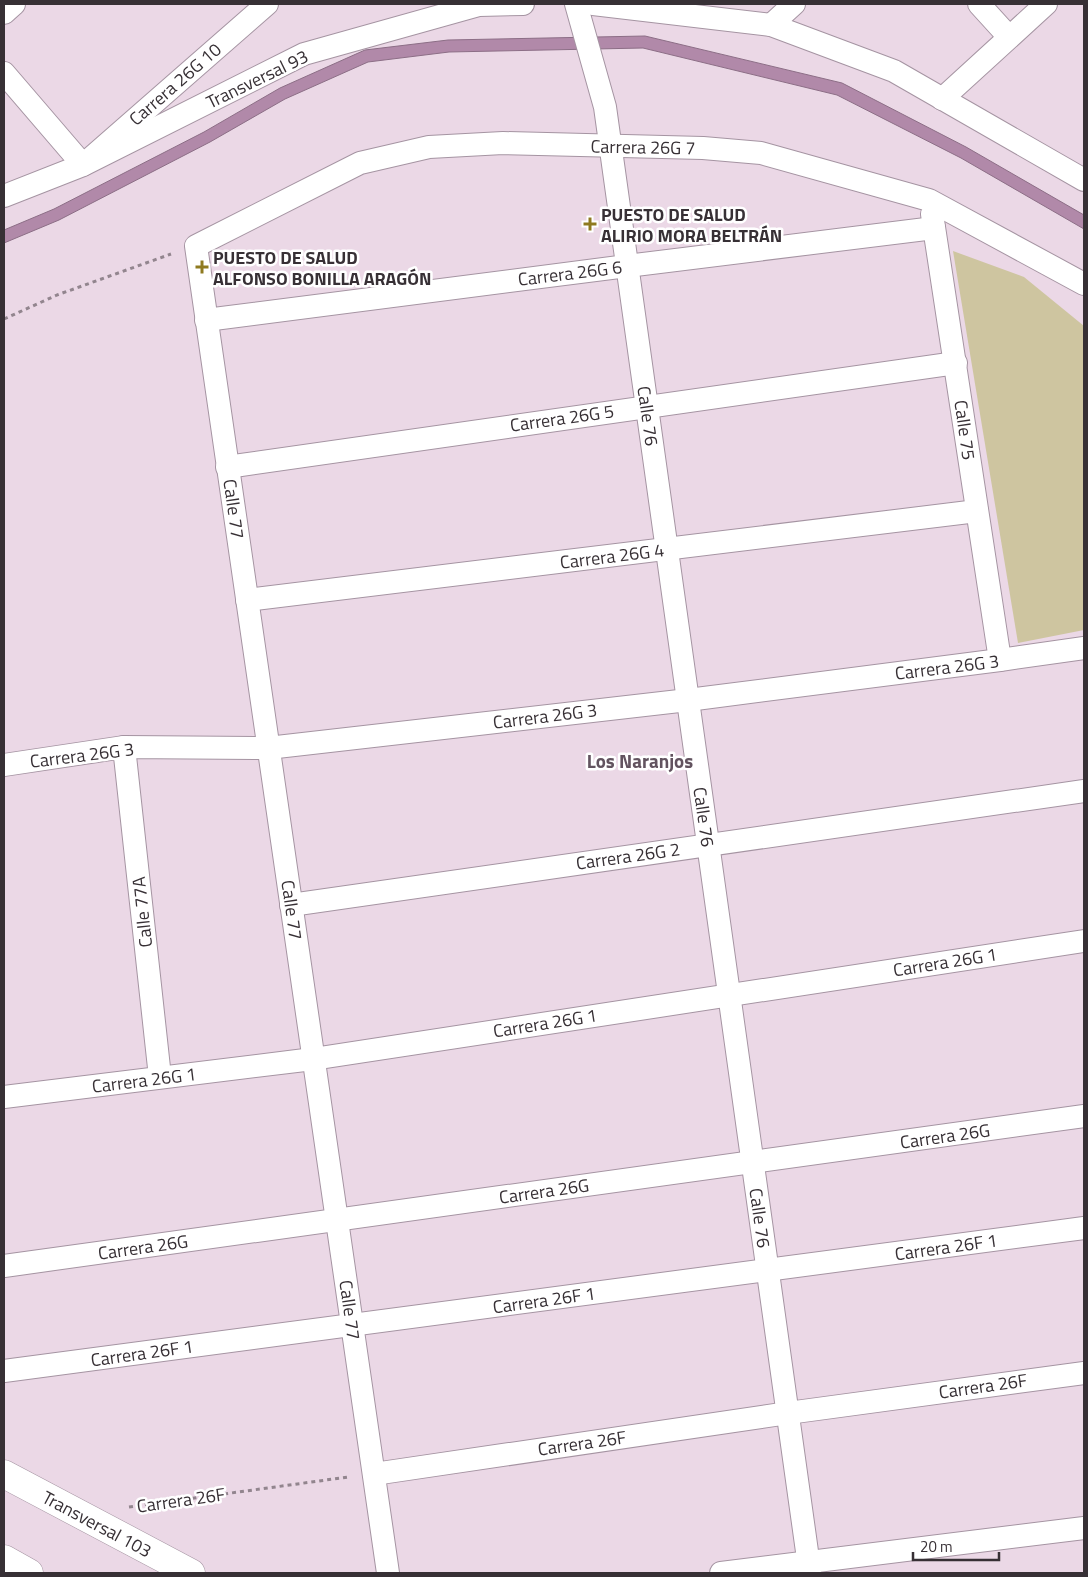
<svg xmlns="http://www.w3.org/2000/svg" width="1088" height="1577" viewBox="0 0 1088 1577" font-family="'Titillium Web',sans-serif">
	<style>
		.green { fill: #cec5a0 }
		.water { fill: #b189a9; stroke: #8c6e86 }
		.lines { fill: none; stroke-linecap: round; stroke-linejoin: round }
		.minor-casing { stroke: #a594a2; stroke-width: 24 }
		.tertiary-casing { stroke: #a594a2; stroke-width: 29 }
		.path { stroke: #92858e; stroke-width: 3; stroke-dasharray: 4 4; stroke-linecap: butt }
		.minor { stroke: #fff; stroke-width: 22 }
		.tertiary { stroke: #fff; stroke-width: 28 }
		.poi-dot { fill: #8f7a20; stroke: #fff; stroke-width: 2 }
		.labels { text-anchor: middle; dominant-baseline: central; stroke-width: 5; stroke-linejoin: round; paint-order: stroke }
		.street-label { font-size: 18px; fill: #373035; stroke: #fff }
		.poi-label { font-size: 18px; font-weight: bold; fill: #373035; stroke: #fff; text-anchor: start }
		.neighbourhood-label { font-size: 19px; font-weight: bold; fill: #62535f; stroke: #fff }
	</style>
	<rect width="100%" height="100%" fill="#ebd8e6"/>
	<polygon class="green" points="953,251 1024,277 1084,326 1084,630 1018,643"/>
	<polygon class="water" points="645,36 842,83 966,147 1084,215 1084,229 961,158 837,95 643,48 449,52 368,62 285,99 210,142 59,220 4,243 4,230 54,209 204,132 280,88 365,50 448,40"/>
	<g class="lines">
		<g class="minor-casing">
			<g id="minor">
				<polyline points="576,4 605,107 810,1573"/>
				<polyline points="593,4 771,25 894,71 1084,180"/>
				<polyline points="979,4 1009,37"/>
				<polyline points="4,13 14,4"/>
				<polyline points="771,25 794,4"/>
				<polyline points="4,73 83,165 267,4"/>
				<polyline points="942,99 1046,4"/>
				<polyline points="4,196 83,165 304,54 479,5 523,4"/>
				<polyline points="932,214 1000,660"/>
				<polyline points="206,320 627,266 934,228"/>
				<polyline points="227,467 956,363"/>
				<polyline points="247,600 977,511"/>
				<polyline points="124,747 160,1077"/>
				<polyline points="4,765 124,747 268,748 688,700 1000,660 1084,648"/>
				<polyline points="291,905 1084,791"/>
				<polyline points="4,1097 313,1059 1084,941"/>
				<polyline points="4,1266 1084,1116"/>
				<polyline points="4,1371 1084,1228"/>
				<polyline points="374,1474 788,1413 1084,1373"/>
				<polyline points="388,1573 196,246 360,163 429,147 503,143 703,148 761,153 929,200 1084,284"/>
				<polyline points="721,1573 1084,1528"/>
			</g>
		</g>
		<g class="tertiary-casing">
			<g id="tertiary">
				<polyline points="4,1474 191,1573"/>
				<polyline points="4,1559 29,1573"/>
			</g>
		</g>
		<g class="path">
			<polyline points="4,319 57,295 171,254"/>
			<polyline points="129,1507 348,1477"/>
		</g>
		<use href="#minor" class="minor"/>
		<use href="#tertiary" class="tertiary"/>
	</g>
	<g class="poi-dot">
		<path d="M587.5 216.5h5v5h5v5h-5v5h-5v-5h-5v-5h5z"/>
		<path d="M199.5 259.5h5v5h5v5h-5v5h-5v-5h-5v-5h5z"/>
	</g>
	<g class="labels">
		<g class="street-label">
			<text transform="translate(257 79) rotate(-26)">Transversal 93</text>
			<text transform="translate(175 84) rotate(-41)">Carrera 26G 10</text>
			<text transform="translate(643 147) rotate(1)">Carrera 26G 7</text>
			<text transform="translate(570 273) rotate(-7)">Carrera 26G 6</text>
			<text transform="translate(648 416) rotate(82)">Calle 76</text>
			<text transform="translate(562 418) rotate(-8)">Carrera 26G 5</text>
			<text transform="translate(965 430) rotate(82)">Calle 75</text>
			<text transform="translate(234 509) rotate(82)">Calle 77</text>
			<text transform="translate(612 556) rotate(-7)">Carrera 26G 4</text>
			<text transform="translate(947 667) rotate(-7)">Carrera 26G 3</text>
			<text transform="translate(545 716) rotate(-7)">Carrera 26G 3</text>
			<text transform="translate(82 755) rotate(-7)">Carrera 26G 3</text>
			<text transform="translate(704 817) rotate(82)">Calle 76</text>
			<text transform="translate(628 856) rotate(-8)">Carrera 26G 2</text>
			<text transform="translate(292 910) rotate(82)">Calle 77</text>
			<text transform="translate(142 912) rotate(-96)">Calle 77A</text>
			<text transform="translate(945 962) rotate(-9)">Carrera 26G 1</text>
			<text transform="translate(545 1023) rotate(-9)">Carrera 26G 1</text>
			<text transform="translate(144 1080) rotate(-7)">Carrera 26G 1</text>
			<text transform="translate(945 1136) rotate(-8)">Carrera 26G</text>
			<text transform="translate(544 1191) rotate(-8)">Carrera 26G</text>
			<text transform="translate(760 1218) rotate(82)">Calle 76</text>
			<text transform="translate(143 1247) rotate(-8)">Carrera 26G</text>
			<text transform="translate(946 1247) rotate(-8)">Carrera 26F 1</text>
			<text transform="translate(544 1300) rotate(-8)">Carrera 26F 1</text>
			<text transform="translate(350 1310) rotate(82)">Calle 77</text>
			<text transform="translate(142 1353) rotate(-8)">Carrera 26F 1</text>
			<text transform="translate(983 1386) rotate(-8)">Carrera 26F</text>
			<text transform="translate(582 1443) rotate(-8)">Carrera 26F</text>
			<text transform="translate(181 1500) rotate(-8)">Carrera 26F</text>
			<text transform="translate(97 1524) rotate(28)">Transversal 103</text>
		</g>
		<g class="poi-label">
			<text x="601" y="214">PUESTO DE SALUD<tspan x="601" dy="21">ALIRIO MORA BELTRÁN</tspan></text>
			<text x="213" y="257">PUESTO DE SALUD<tspan x="213" dy="21">ALFONSO BONILLA ARAGÓN</tspan></text>
		</g>
		<g class="neighbourhood-label">
			<text x="640" y="760">Los Naranjos</text>
		</g>
	</g>
	<rect width="1088" height="1577" fill="none" stroke="#373035" stroke-width="10"/>
	<path d="M913 1552v8h86v-8" fill="none" stroke="#373035" stroke-width="2.5"/>
	<text x="920" y="1552" font-size="15" fill="#373035" stroke="#ffffff" stroke-width="4" paint-order="stroke">20 m</text>
</svg>
